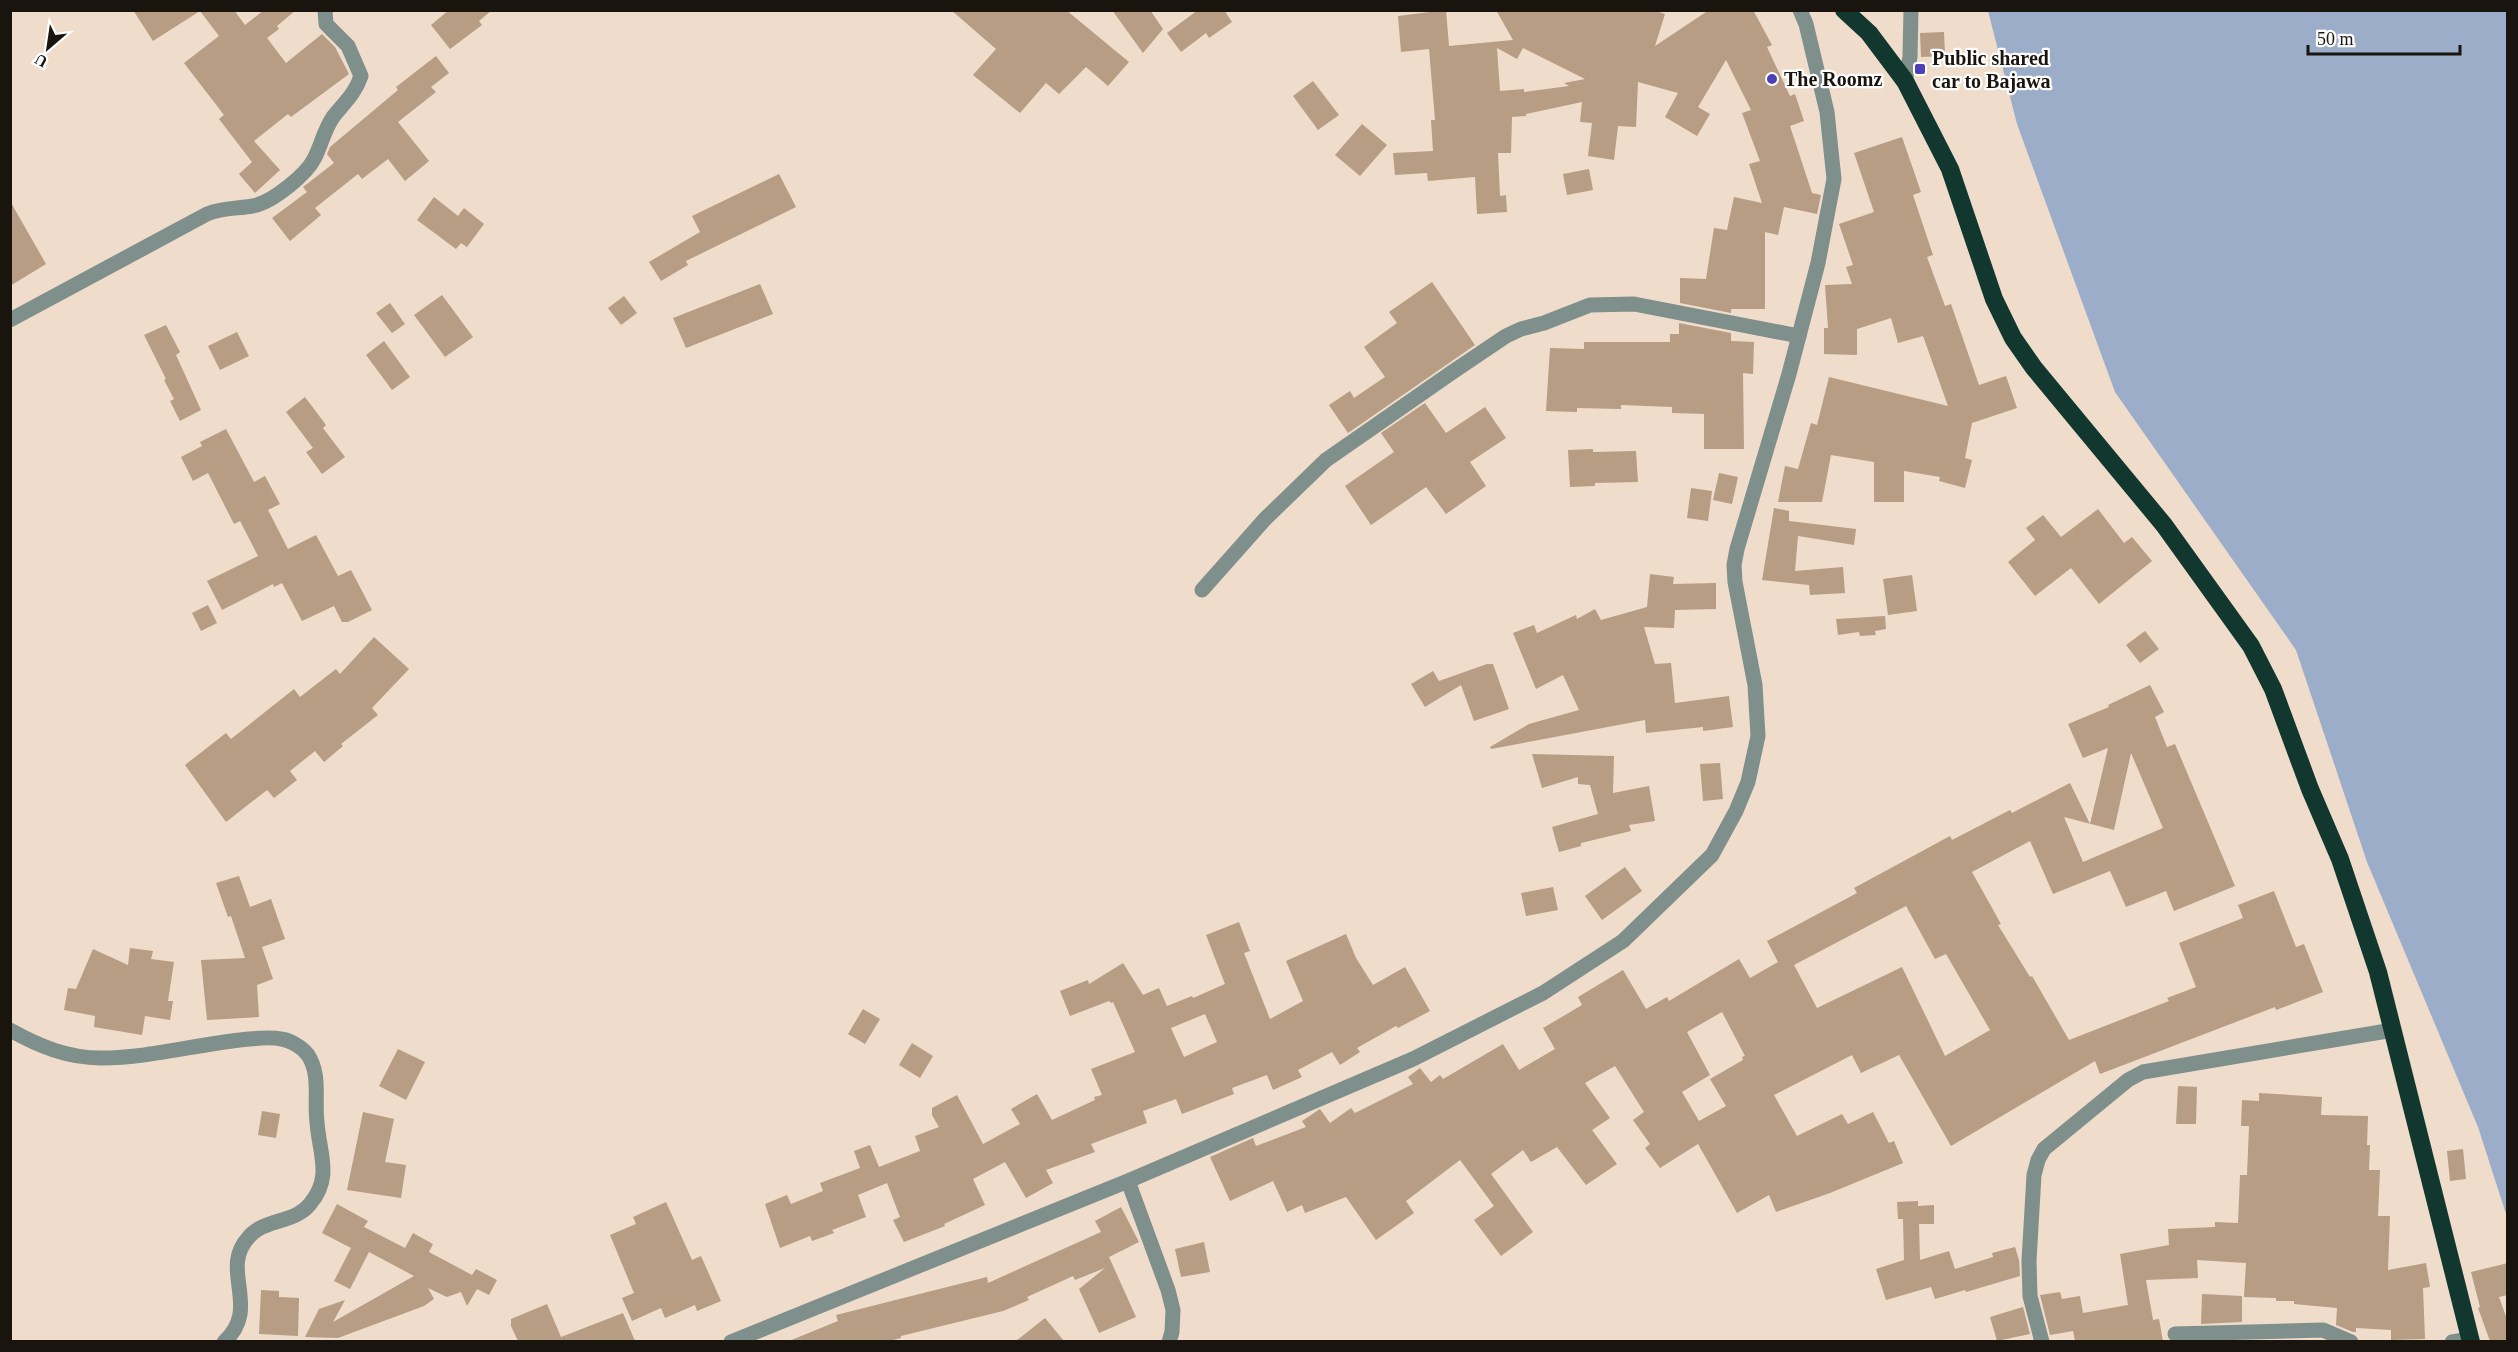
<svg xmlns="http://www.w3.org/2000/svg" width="2518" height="1352" viewBox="0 0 2518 1352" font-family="'Times New Roman',serif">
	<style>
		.water { fill: #9badc9 }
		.building { fill: #b69d84; fill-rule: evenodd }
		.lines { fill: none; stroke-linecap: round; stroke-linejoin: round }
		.minor { stroke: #7f8f8b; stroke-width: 15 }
		.highway { stroke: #11372f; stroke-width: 18 }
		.poi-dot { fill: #4d40b7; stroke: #fff; stroke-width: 2 }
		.labels { text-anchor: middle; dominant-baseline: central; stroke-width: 4.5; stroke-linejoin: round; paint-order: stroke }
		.poi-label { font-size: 20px; font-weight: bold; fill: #1a140e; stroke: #fff; text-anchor: start }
	</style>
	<rect width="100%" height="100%" fill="#efdccb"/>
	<polygon class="water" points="1988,11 2507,11 2507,1217 2478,1127 2367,862 2296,650 2115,392 2017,124"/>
	<g class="building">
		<polygon points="133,10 234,10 245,25 264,10 296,10 277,26 279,29 267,38 286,63 322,34 335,47 349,74 291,117 288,114 254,141 280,170 255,193 239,174 252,162 219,119 224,115 184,63 219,36 200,11 153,41"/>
		<polygon points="449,10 492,10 479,21 482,25 450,49 431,25"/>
		<polygon points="951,10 1066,10 1129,62 1108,86 1086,67 1059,94 1046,83 1020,113 973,75 996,49"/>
		<polygon points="1112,10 1150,10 1163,29 1143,53"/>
		<polygon points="1198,10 1224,10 1232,22 1209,38 1206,33 1181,52 1167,33"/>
		<path d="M1446,10l3,36 64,-6 -17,-30h157l12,4 -10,32 54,-36h44l19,35 -5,2 23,49 5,-2 9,27 -14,5 22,67 9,2 -4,19 -33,-7 -6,28 -13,-3v77h-34v4l-51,-10v-25l26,1 8,-51 13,2 7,-33 28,6 -13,-39 11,-3 -18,-48 9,-3 -25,-50 -28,47 12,7 -13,22 -32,-19 13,-24 -40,-11 -2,45 -18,-1 -4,34 -26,-4 4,-33 -12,-1 2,-20 -56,12v2l-14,1 -1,36h-13l2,43 6,-1 1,17 -30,2 -2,-37 -47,4 -1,-8 -32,2 -2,-22 40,-2 -2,-31h4l-6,-71 -28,3 -3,-36zM1497,48l20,11 6,-11 62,31 -21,4 5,3 -45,6v-3l-24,2z"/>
		<polygon points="1944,32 1945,56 1921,57 1920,33"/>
		<polygon points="436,56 449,73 431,87 436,92 398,122 429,161 405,181 388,159 362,179 358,174 315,208 321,215 290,241 272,218 307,192 303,187 334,163 327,154 330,147 398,90 396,87"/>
		<polygon points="1313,81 1339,115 1318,130 1293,96"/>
		<polygon points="1362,124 1387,145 1360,176 1335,155"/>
		<polygon points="1902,137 1921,192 1913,195 1933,255 1927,257 1945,306 1951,304 1979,385 2006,376 2017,408 1972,423 1965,458 1972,460 1965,488 1939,481 1940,477 1904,471 1904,502 1874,502 1874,462 1831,455 1822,502 1778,502 1785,466 1798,469 1811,423 1817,425 1829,377 1948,406 1923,336 1898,343 1891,318 1857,329 1857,355 1824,354 1824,328 1828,328 1825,285 1852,284 1846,267 1853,265 1839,224 1874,212 1854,153"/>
		<polygon points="1589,169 1593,190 1567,195 1563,174"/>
		<polygon points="779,174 796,207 686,261 688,265 661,281 649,262 700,232 692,216"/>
		<polygon points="434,197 458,216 464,208 484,224 467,247 461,243 456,249 417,220"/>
		<polygon points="10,201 46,264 10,286"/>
		<polygon points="1432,282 1475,345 1348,433 1329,405 1350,391 1354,398 1385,377 1364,347 1397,323 1389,312"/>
		<polygon points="760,284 773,314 686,348 673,318"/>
		<polygon points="442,295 473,337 445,357 414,315"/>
		<polygon points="624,296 637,313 621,325 608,308"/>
		<polygon points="390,303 405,324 392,333 376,313"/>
		<polygon points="1679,323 1731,333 1731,341 1754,342 1753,374 1743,373 1744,449 1704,449 1704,414 1672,413 1672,407 1621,405 1621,409 1577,408 1577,412 1546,411 1550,348 1584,349 1584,342 1670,342 1670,334 1679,334"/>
		<polygon points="166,325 180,352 176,355 201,410 180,421 170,401 174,399 164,380 166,379 144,335"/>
		<polygon points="237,332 249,356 220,370 208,346"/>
		<polygon points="384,341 410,377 392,390 366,355"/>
		<polygon points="305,397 326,425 323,428 345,457 322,474 306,452 313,448 286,412"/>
		<polygon points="1425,403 1446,433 1485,407 1506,438 1470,462 1486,486 1446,514 1426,487 1371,525 1345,486 1394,452 1381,433"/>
		<polygon points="226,429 254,482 265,476 280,504 268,510 288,549 316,535 338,576 351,570 372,610 348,622 342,622 334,606 302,621 282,583 274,587 273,584 222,610 207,581 258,556 240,521 234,524 208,473 193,481 181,457 202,446 200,442"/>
		<polygon points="1593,449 1593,452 1636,451 1638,482 1595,483 1595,486 1570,487 1568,450"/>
		<polygon points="1719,473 1738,477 1732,504 1713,500"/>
		<polygon points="1691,488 1712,491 1708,521 1687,518"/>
		<polygon points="1774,508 1789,511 1789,521 1856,529 1854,545 1798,536 1795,571 1843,567 1845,593 1810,595 1809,585 1762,580"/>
		<polygon points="2098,509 2124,543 2132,537 2152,561 2099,604 2071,568 2035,596 2008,562 2035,540 2026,528 2043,515 2061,537"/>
		<polygon points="1650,574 1674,577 1673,584 1716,583 1716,609 1675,610 1674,628 1644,627 1655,664 1671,663 1675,703 1729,696 1733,727 1703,731 1703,727 1646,733 1645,720 1491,749 1490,747 1529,724 1579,710 1563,675 1536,689 1513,633 1534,625 1537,633 1576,615 1577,619 1595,609 1601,620 1647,607"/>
		<polygon points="1912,575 1917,611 1888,615 1883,579"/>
		<polygon points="208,605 217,623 201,631 192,613"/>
		<polygon points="1885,616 1886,629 1875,631 1876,635 1860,636 1859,632 1838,635 1836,619"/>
		<polygon points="2145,631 2159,649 2140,663 2126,645"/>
		<polygon points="374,637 409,669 372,708 378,715 341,744 343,746 324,762 315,751 290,771 297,780 274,798 267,790 226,822 185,765 226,733 231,739 294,689 300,697 336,669 340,674"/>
		<polygon points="1487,664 1493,664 1509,709 1474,721 1461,685 1425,707 1411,684 1433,671 1439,681"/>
		<path d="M2150,685l14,27 -9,5 12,30 8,-3 60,142 -61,25 -8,-20 -40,16 -16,-36 -57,23 -23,-53 -58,31 29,52 -3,1 32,52 2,-1 37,64 100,-39 -2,-3 29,-11 -17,-44 64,-25 -5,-13 36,-14 22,56 8,-3 19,48 -47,18 -1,-3 -175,67 -5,-13 -144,85 -52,-91 -38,18 -9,-18 -78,40 23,41 45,-22 6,10 25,-12 16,31 5,-2 9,22 -73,30 -54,19 -7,-17 -32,18 -39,-69 -38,24 -15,-20 5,-4 -17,-24 11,-8 -29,-46 -30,17 25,35 -18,12 25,34 -31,21 -29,-38 -26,15 -8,-12 -32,24 42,58 -32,24 -27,-36 20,-14 -34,-46 -54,41 8,12 -38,27 -30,-43 -41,16 -3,-8 -15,7 -14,-31 -43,20 -20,-44 43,-19 3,8 50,-19 -4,-6 18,-12 10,14 21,-15 4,5 58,-29 -5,-7 12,-9 11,14 9,-7 3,4 60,-35 16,26 36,-21 -12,-21 39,-23 -4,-8 45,-27 23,39 21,-12 2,4 70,-42 11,19 28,-16 -11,-21 90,-48 -3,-5 96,-52 2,4 58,-30 2,3 58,-30 20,41 18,-76 -25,10 -15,-34 41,-17 -1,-2zM2131,753l32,75 -80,34 -19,-45 50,13zM1906,906l29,53 11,-5 44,76 -45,26 -43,-89 -85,41 -23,-43zM1722,1012l23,44 -3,1 1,3 -33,19 16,27 -27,15 -17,-29 28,-17 -23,-43z"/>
		<polygon points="1532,754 1614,756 1613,793 1649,786 1655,821 1629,825 1631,831 1581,843 1581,846 1559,852 1552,827 1598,814 1590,785 1578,784 1578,777 1542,788"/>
		<polygon points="1720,763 1723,799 1703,801 1700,764"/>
		<polygon points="1625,867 1642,891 1602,920 1585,896"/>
		<polygon points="239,876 250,907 271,899 285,939 262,947 273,979 257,985 259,1017 207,1020 201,960 245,958 231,916 228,917 216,883"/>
		<polygon points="1553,887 1558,910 1526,916 1521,893"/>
		<path d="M1239,922l11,29 -6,2 26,66 33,-18 -17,-40 60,-27 10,24 17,27 32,-18 25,44 -32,17 -2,-2 -39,22 3,4 -20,13 -8,-13 -34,18 4,7 -29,13 -6,-15 -35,13 2,6 -52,20 -6,-15 -33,12 4,12 -56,21 4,8 -49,18 7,13 -27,15 -21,-36 -32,17 12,26 -41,19 1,2 -41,16 -11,-22 7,-3 -13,-34 -29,12 8,22 -34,13 2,3 -22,8 -2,-5 -30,12 -15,-44 22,-9 4,9 32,-13 -3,-8 40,-15 -6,-17 16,-6 9,22 41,-16 -5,-15 24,-9 -7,-12v-7l25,-13 26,49 37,-20 -9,-15 26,-15 15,26 43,-20 -1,-3 8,-2 -11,-26 44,-17 -22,-50 -2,1 -2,-2 -39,15 -10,-25 28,-11 1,4 34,-21 20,32 16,-7 8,18 25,-10 1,2 32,-14 -19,-49zM1205,1014l12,28 -33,15 -13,-29z"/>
		<polygon points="130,948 153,951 151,959 174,962 168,1001 173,1001 170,1020 145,1016 142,1035 94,1027 95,1016 64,1010 68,988 76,989 93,949 128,965"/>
		<polygon points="863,1009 880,1019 865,1044 848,1034"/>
		<polygon points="912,1043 933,1056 920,1078 899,1065"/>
		<polygon points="398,1049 425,1062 406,1100 379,1086"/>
		<polygon points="2178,1086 2197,1087 2196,1124 2176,1124"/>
		<polygon points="2259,1093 2322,1097 2321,1115 2368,1116 2367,1145 2370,1145 2369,1170 2380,1170 2378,1216 2390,1216 2388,1270 2426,1263 2430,1287 2423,1288 2425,1339 2391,1340 2391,1330 2356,1328 2356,1332 2353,1332 2336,1325 2337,1308 2294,1304 2294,1301 2276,1301 2276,1298 2244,1297 2246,1263 2197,1260 2198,1278 2146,1280 2153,1320 2159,1319 2163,1341 2075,1341 2073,1331 2050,1335 2040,1295 2060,1292 2062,1299 2080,1296 2083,1313 2128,1305 2120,1254 2169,1245 2168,1229 2215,1227 2215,1222 2238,1223 2240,1175 2247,1175 2249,1126 2241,1126 2242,1100 2259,1101"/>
		<polygon points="262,1111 280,1114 276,1138 258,1135"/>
		<polygon points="363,1112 394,1119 385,1162 406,1165 401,1198 347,1190"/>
		<polygon points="2463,1149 2466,1179 2450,1181 2447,1151"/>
		<polygon points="1918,1201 1918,1206 1934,1205 1934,1224 1919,1224 1920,1260 1949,1251 1955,1269 1993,1257 1992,1253 2015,1247 2019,1260 2020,1276 1966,1292 1965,1290 1935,1299 1931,1287 1886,1300 1876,1269 1904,1260 1903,1219 1898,1219 1897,1202"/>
		<polygon points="666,1202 692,1260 701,1256 721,1301 697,1311 695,1305 665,1318 661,1308 632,1321 622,1298 634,1293 610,1235 636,1224 633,1217"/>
		<polygon points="337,1204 368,1221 364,1227 405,1248 413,1233 433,1244 429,1252 472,1275 476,1269 497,1280 489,1295 477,1289 467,1306 461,1292 447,1297 428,1288 434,1299 424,1306 338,1338 305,1337 319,1309 345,1300 333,1322 414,1276 369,1252 350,1289 334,1281 351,1248 322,1233"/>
		<polygon points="1121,1207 1139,1242 1109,1257 1136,1317 1099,1333 1079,1289 1105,1268 1075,1280 1073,1276 1027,1297 1029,1300 1003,1311 901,1336 901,1338 889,1341 789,1341 838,1321 836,1315 987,1277 988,1283 1101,1232 1095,1221"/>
		<polygon points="1204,1242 1210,1272 1181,1277 1175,1249"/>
		<polygon points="2508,1263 2508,1295 2499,1297 2508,1322 2508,1341 2490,1341 2478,1308 2480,1307 2471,1272"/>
		<polygon points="261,1290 279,1291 279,1297 299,1298 298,1336 259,1334"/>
		<polygon points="2202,1294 2242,1296 2242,1322 2201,1324"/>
		<polygon points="547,1304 561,1337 623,1313 635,1341 518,1341 511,1326 511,1319"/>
		<polygon points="2023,1307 2030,1334 1997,1341 1990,1317"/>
		<polygon points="1045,1318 1064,1341 1016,1341"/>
	</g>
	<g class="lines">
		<g class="minor">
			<polyline points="1905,81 1910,57 1911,10"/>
			<path d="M10,320l197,-106c16,-7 33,-5 50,-9 17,-5 49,-30 57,-46 7,-13 10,-29 19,-42 11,-14 22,-23 28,-41l-13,-30 -22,-22 -1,-14"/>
			<polyline points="1202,590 1265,519 1326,460 1454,371 1506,336 1521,329 1544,323 1590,305 1634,304 1799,336"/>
			<path d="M10,1030c29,16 57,28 91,28 47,0 93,-13 139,-18 13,-1 28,-4 41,-1 9,1 21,8 27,16 13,20 6,44 9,67 2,31 16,55 -7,82 -16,20 -46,14 -62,34 -29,32 14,70 -24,104"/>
			<polyline points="1128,1181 1168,1290 1173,1310 1172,1332 1169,1342"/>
			<polyline points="2175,1334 2323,1330 2351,1342"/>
			<polyline points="731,1342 1128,1181 1413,1059 1543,993 1623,941 1712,855 1736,811 1748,782 1758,736 1755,685 1735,582 1734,565 1737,549 1789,374 1818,263 1834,179 1827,112 1806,24 1800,10"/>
			<polyline points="2042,1342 2030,1296 2029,1261 2034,1175 2038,1160 2044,1149 2128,1080 2143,1072 2393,1030"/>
			<polyline points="2452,1342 2470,1339"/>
		</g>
		<polyline class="highway" points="1844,10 1869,33 1905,81 1950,169 1994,299 2013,338 2034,368 2164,525 2251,646 2273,689 2310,789 2340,859 2378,972 2471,1342"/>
	</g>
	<g class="poi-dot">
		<rect x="1914" y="63" width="12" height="12" rx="3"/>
		<circle cx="1772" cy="79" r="6"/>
	</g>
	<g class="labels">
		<g class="poi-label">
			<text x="1932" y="58">Public shared<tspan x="1932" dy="23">car to Bajawa</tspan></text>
			<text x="1784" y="79">The Roomz</text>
		</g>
	</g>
	<rect width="2518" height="1352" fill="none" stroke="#1a140e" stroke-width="24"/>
	<g transform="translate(48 48) rotate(209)" stroke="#ffffff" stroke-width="4.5" paint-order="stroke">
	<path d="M0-4.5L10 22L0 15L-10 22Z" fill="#1a140e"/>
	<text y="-9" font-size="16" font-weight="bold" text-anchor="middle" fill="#1a140e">U</text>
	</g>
	<path d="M2308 45v9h152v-9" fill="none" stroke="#1a140e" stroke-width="3"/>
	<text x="2317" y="45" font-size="18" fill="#1a140e" stroke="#ffffff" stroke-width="4.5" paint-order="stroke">50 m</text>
</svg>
